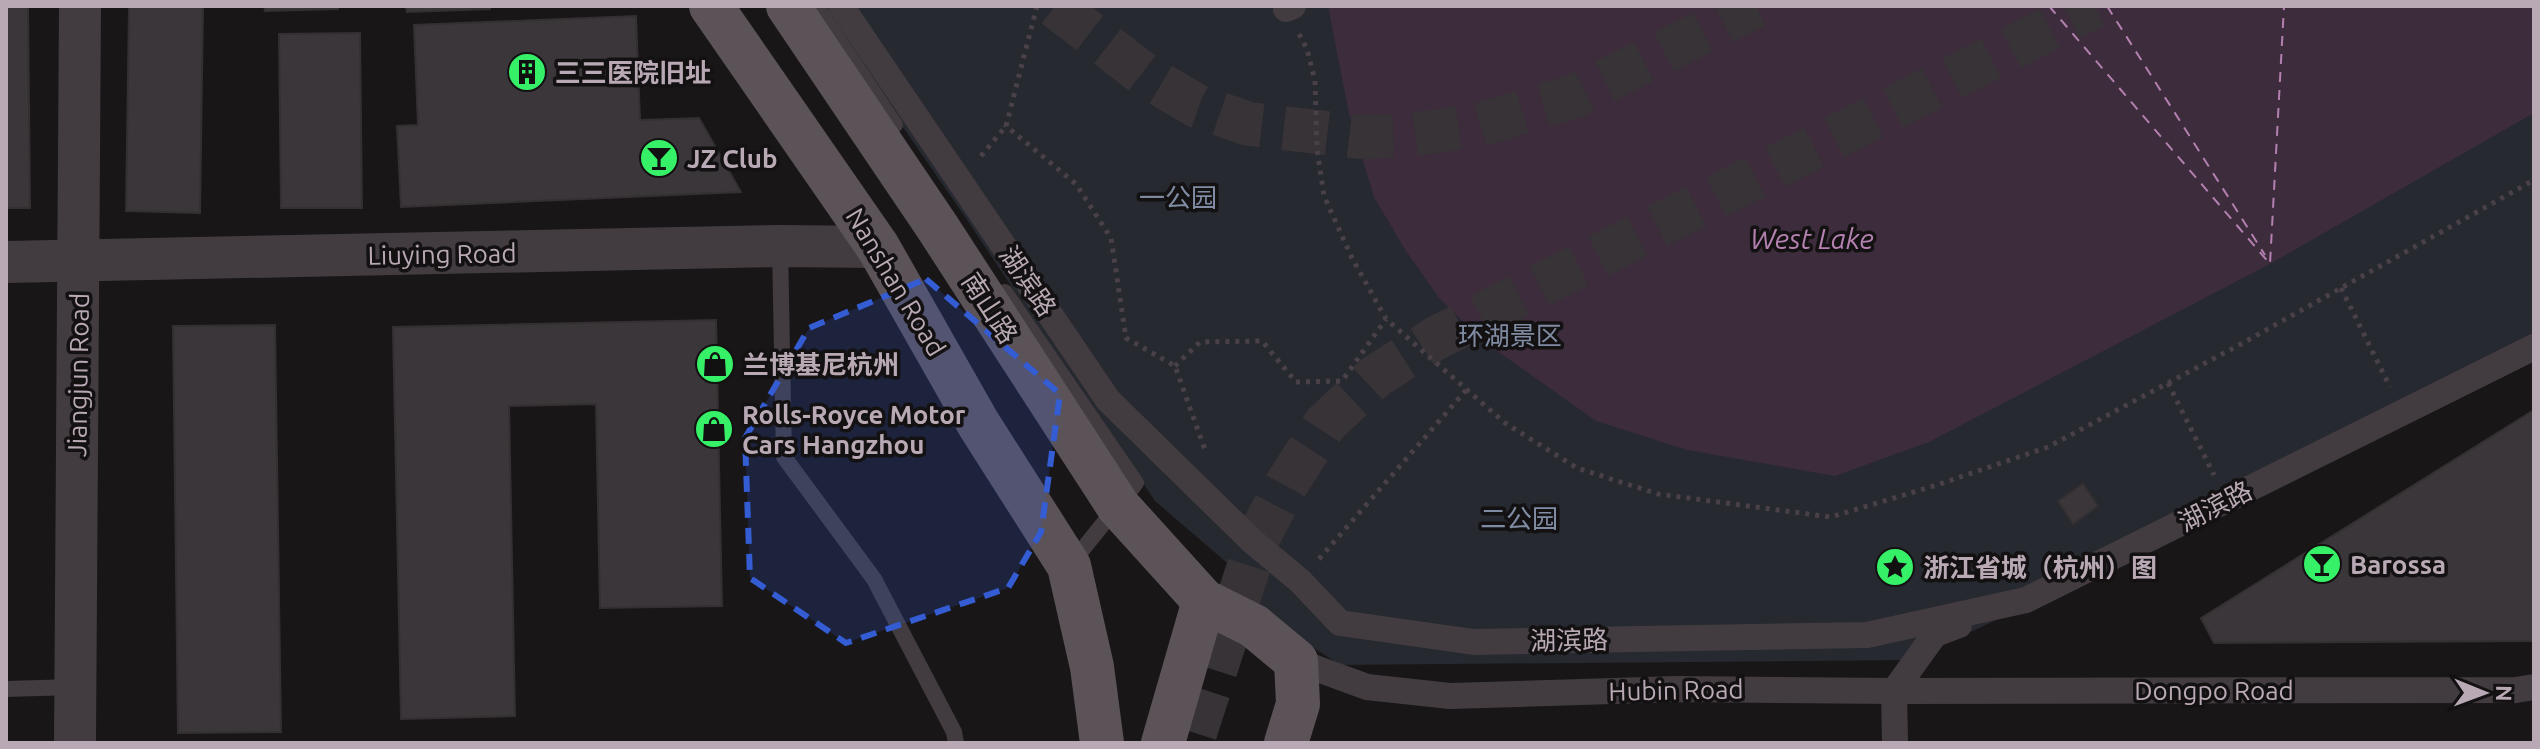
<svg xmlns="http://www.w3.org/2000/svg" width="2540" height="749" viewBox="0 0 2540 749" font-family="Ubuntu,'Noto Sans SC',sans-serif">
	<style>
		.green { fill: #262930 }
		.water { fill: #3c2c3c }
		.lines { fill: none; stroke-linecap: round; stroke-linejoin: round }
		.ferry { stroke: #b380b0; stroke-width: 2; stroke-dasharray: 10 8; stroke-linecap: butt }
		.building { fill: #3a3639; stroke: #343032; stroke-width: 2 }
		.primary-tunnel { stroke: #383336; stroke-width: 44; stroke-dasharray: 44 22; stroke-linecap: butt }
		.path { stroke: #494147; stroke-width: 5; stroke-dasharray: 4 6; stroke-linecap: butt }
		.service { stroke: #423c40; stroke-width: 16 }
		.pedestrian { stroke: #423c40; stroke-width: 26 }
		.tertiary { stroke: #423c40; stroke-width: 42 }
		.primary { stroke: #5c5359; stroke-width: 44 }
		.marked { fill: #345cd3; fill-opacity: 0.2; stroke: #345cd3; stroke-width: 6; stroke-dasharray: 16 10; stroke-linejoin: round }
		.labels { text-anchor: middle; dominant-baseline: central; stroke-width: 7; stroke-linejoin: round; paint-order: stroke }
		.poi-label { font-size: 26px; font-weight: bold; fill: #b8a9b4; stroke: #131112; text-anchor: start }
		.park-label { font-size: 26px; fill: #808ca3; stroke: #131112 }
		.street-label { font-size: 26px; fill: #b8a9b4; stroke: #131112 }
		.water-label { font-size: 28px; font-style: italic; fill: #b380b0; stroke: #131112 }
	</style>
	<rect width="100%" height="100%" fill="#181617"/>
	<polygon class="green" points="819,6 2534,6 2534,347 2267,493 1911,660 1340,665 1271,620 1237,568 1226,562 1155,501 963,214"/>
	<polygon class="water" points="1328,6 2534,6 2534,113 2270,264 1929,442 1835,476 1687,450 1596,421 1483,341 1439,298 1404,248 1374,197 1349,114"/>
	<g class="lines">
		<g class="ferry">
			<polyline points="2049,6 2270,264 2284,6"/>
			<polyline points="2107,6 2265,255"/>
		</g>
	</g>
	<g class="building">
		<polygon points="6,6 28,6 30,208 6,208"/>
		<polygon points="129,6 203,6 200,213 126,211"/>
		<polygon points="264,6 338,6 338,9 265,11"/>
		<polygon points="406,6 490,6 490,9 407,12"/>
		<polygon points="636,16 640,120 699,118 741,192 401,207 397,126 418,125 414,25"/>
		<polygon points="360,33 362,208 281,208 279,34"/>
		<polygon points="716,320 722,606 600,608 596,404 509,406 515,716 401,719 393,327"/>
		<polygon points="275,325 281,732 178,733 173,326"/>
		<polygon points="2534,410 2534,641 2214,643 2201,618"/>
		<polygon points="2083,484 2098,506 2073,524 2058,501"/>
	</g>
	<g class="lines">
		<g class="primary-tunnel">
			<polyline points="1055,6 1146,76 1197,106 1249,124 1361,137 1403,136 1480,125 1575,96 1756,6"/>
			<polyline points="1195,733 1258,538 1286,485 1325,424 1376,376 1436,338 2095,6"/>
		</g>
		<g class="path">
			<polyline points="1037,6 1006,126 1076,184 1111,238 1126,338 1175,366 1205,450"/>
			<polyline points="1299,34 1307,49 1315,81 1317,149 1324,196 1352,258 1386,319 1505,423 1577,468 1658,494 1831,517 1937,485 2048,447 2241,344 2534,180"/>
			<polyline points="981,156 1006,126"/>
			<polyline points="2341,288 2390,387"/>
			<polyline points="1175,366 1200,342 1262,341 1296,382 1342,381 1386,319"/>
			<polyline points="2168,383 2214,475"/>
			<polyline points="1319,559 1467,389"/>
		</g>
		<g class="service">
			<polyline points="816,6 895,125"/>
			<polyline points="780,246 784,457 874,579 954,732 956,743"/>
			<polyline points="1005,292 1136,483 1070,565"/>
			<polyline points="6,689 74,687"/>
		</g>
		<g class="pedestrian">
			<polyline points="841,6 1108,400 1252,541 1300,581 1340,623 1474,642 1867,635 2026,600 2534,347"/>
			<polyline points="1286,9 1293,6"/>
			<polyline points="1296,661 1367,687 1450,696 1678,689 1894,691 1935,634 1959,625"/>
			<polyline points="1895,743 1894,691 2516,690 2534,687"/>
		</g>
		<g class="tertiary">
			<polyline points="6,262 780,246 878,247"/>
			<polyline points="75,743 80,6"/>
		</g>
		<g class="primary">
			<polyline points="711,6 878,247 978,423 1069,566 1092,667 1102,743"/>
			<polyline points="788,6 938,228 1118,506 1204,601 1254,626 1296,661 1298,704 1286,743"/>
			<polyline points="1163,743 1204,601"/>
		</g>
	</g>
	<path class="marked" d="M926,279l134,115 -19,138 -33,56 -162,55 -96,-65 -5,-140 64,-110z"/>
	<defs>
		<g id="building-disc" transform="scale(2)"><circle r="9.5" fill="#36f167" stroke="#131112"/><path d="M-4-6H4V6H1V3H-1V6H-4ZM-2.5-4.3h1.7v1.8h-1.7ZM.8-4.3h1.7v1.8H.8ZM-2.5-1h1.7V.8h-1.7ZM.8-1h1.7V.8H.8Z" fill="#111"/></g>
		<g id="bar-disc" transform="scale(2)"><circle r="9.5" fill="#36f167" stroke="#131112"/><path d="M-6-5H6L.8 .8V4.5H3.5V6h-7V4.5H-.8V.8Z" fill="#111"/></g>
		<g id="shop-disc" transform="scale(2)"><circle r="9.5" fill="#36f167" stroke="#131112"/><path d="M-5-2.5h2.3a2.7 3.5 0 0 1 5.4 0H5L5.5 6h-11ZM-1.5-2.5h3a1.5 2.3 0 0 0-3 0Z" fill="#111"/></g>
		<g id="sight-disc" transform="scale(2)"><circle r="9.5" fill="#36f167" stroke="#131112"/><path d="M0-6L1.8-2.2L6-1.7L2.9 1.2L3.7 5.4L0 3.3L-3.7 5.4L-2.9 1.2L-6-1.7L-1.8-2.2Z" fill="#111"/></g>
	</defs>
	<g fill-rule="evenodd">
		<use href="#building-disc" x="527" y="72"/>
		<use href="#bar-disc" x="659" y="158"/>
		<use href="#shop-disc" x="715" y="364"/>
		<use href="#shop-disc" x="714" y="429"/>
		<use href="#bar-disc" x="2322" y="564"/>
		<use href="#sight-disc" x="1895" y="567"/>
	</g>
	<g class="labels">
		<g class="poi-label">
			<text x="555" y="72">三三医院旧址</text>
			<text x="687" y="158">JZ Club</text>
			<text x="743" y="364">兰博基尼杭州</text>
			<text x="742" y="414">Rolls-Royce Motor<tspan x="742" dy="30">Cars Hangzhou</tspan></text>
			<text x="2350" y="564">Barossa</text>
			<text x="1923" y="567">浙江省城（杭州）图</text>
		</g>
		<g class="park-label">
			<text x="1178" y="197">一公园</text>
			<text x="1510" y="335">环湖景区</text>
			<text x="1519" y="518">二公园</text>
		</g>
		<g class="street-label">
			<text transform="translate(442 254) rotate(-1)">Liuying Road</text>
			<text transform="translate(1028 281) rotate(56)">湖滨路</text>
			<text transform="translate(896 282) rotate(59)">Nanshan Road</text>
			<text transform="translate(990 308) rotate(57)">南山路</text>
			<text transform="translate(78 375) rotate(-89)">Jiangjun Road</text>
			<text transform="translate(2215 506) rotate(-27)">湖滨路</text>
			<text transform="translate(1569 640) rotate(-1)">湖滨路</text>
			<text transform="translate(1676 690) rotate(-1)">Hubin Road</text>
			<text x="2214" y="690">Dongpo Road</text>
		</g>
		<g class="water-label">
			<text x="1812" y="238">West Lake</text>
		</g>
	</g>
	<rect width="2540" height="749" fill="none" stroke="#b8a9b4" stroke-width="16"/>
	<g transform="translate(2484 693) rotate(91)" stroke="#131112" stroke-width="6" paint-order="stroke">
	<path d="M0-6L14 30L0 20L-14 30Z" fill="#b8a9b4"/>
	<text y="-12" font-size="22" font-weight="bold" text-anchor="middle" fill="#b8a9b4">N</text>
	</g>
</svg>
